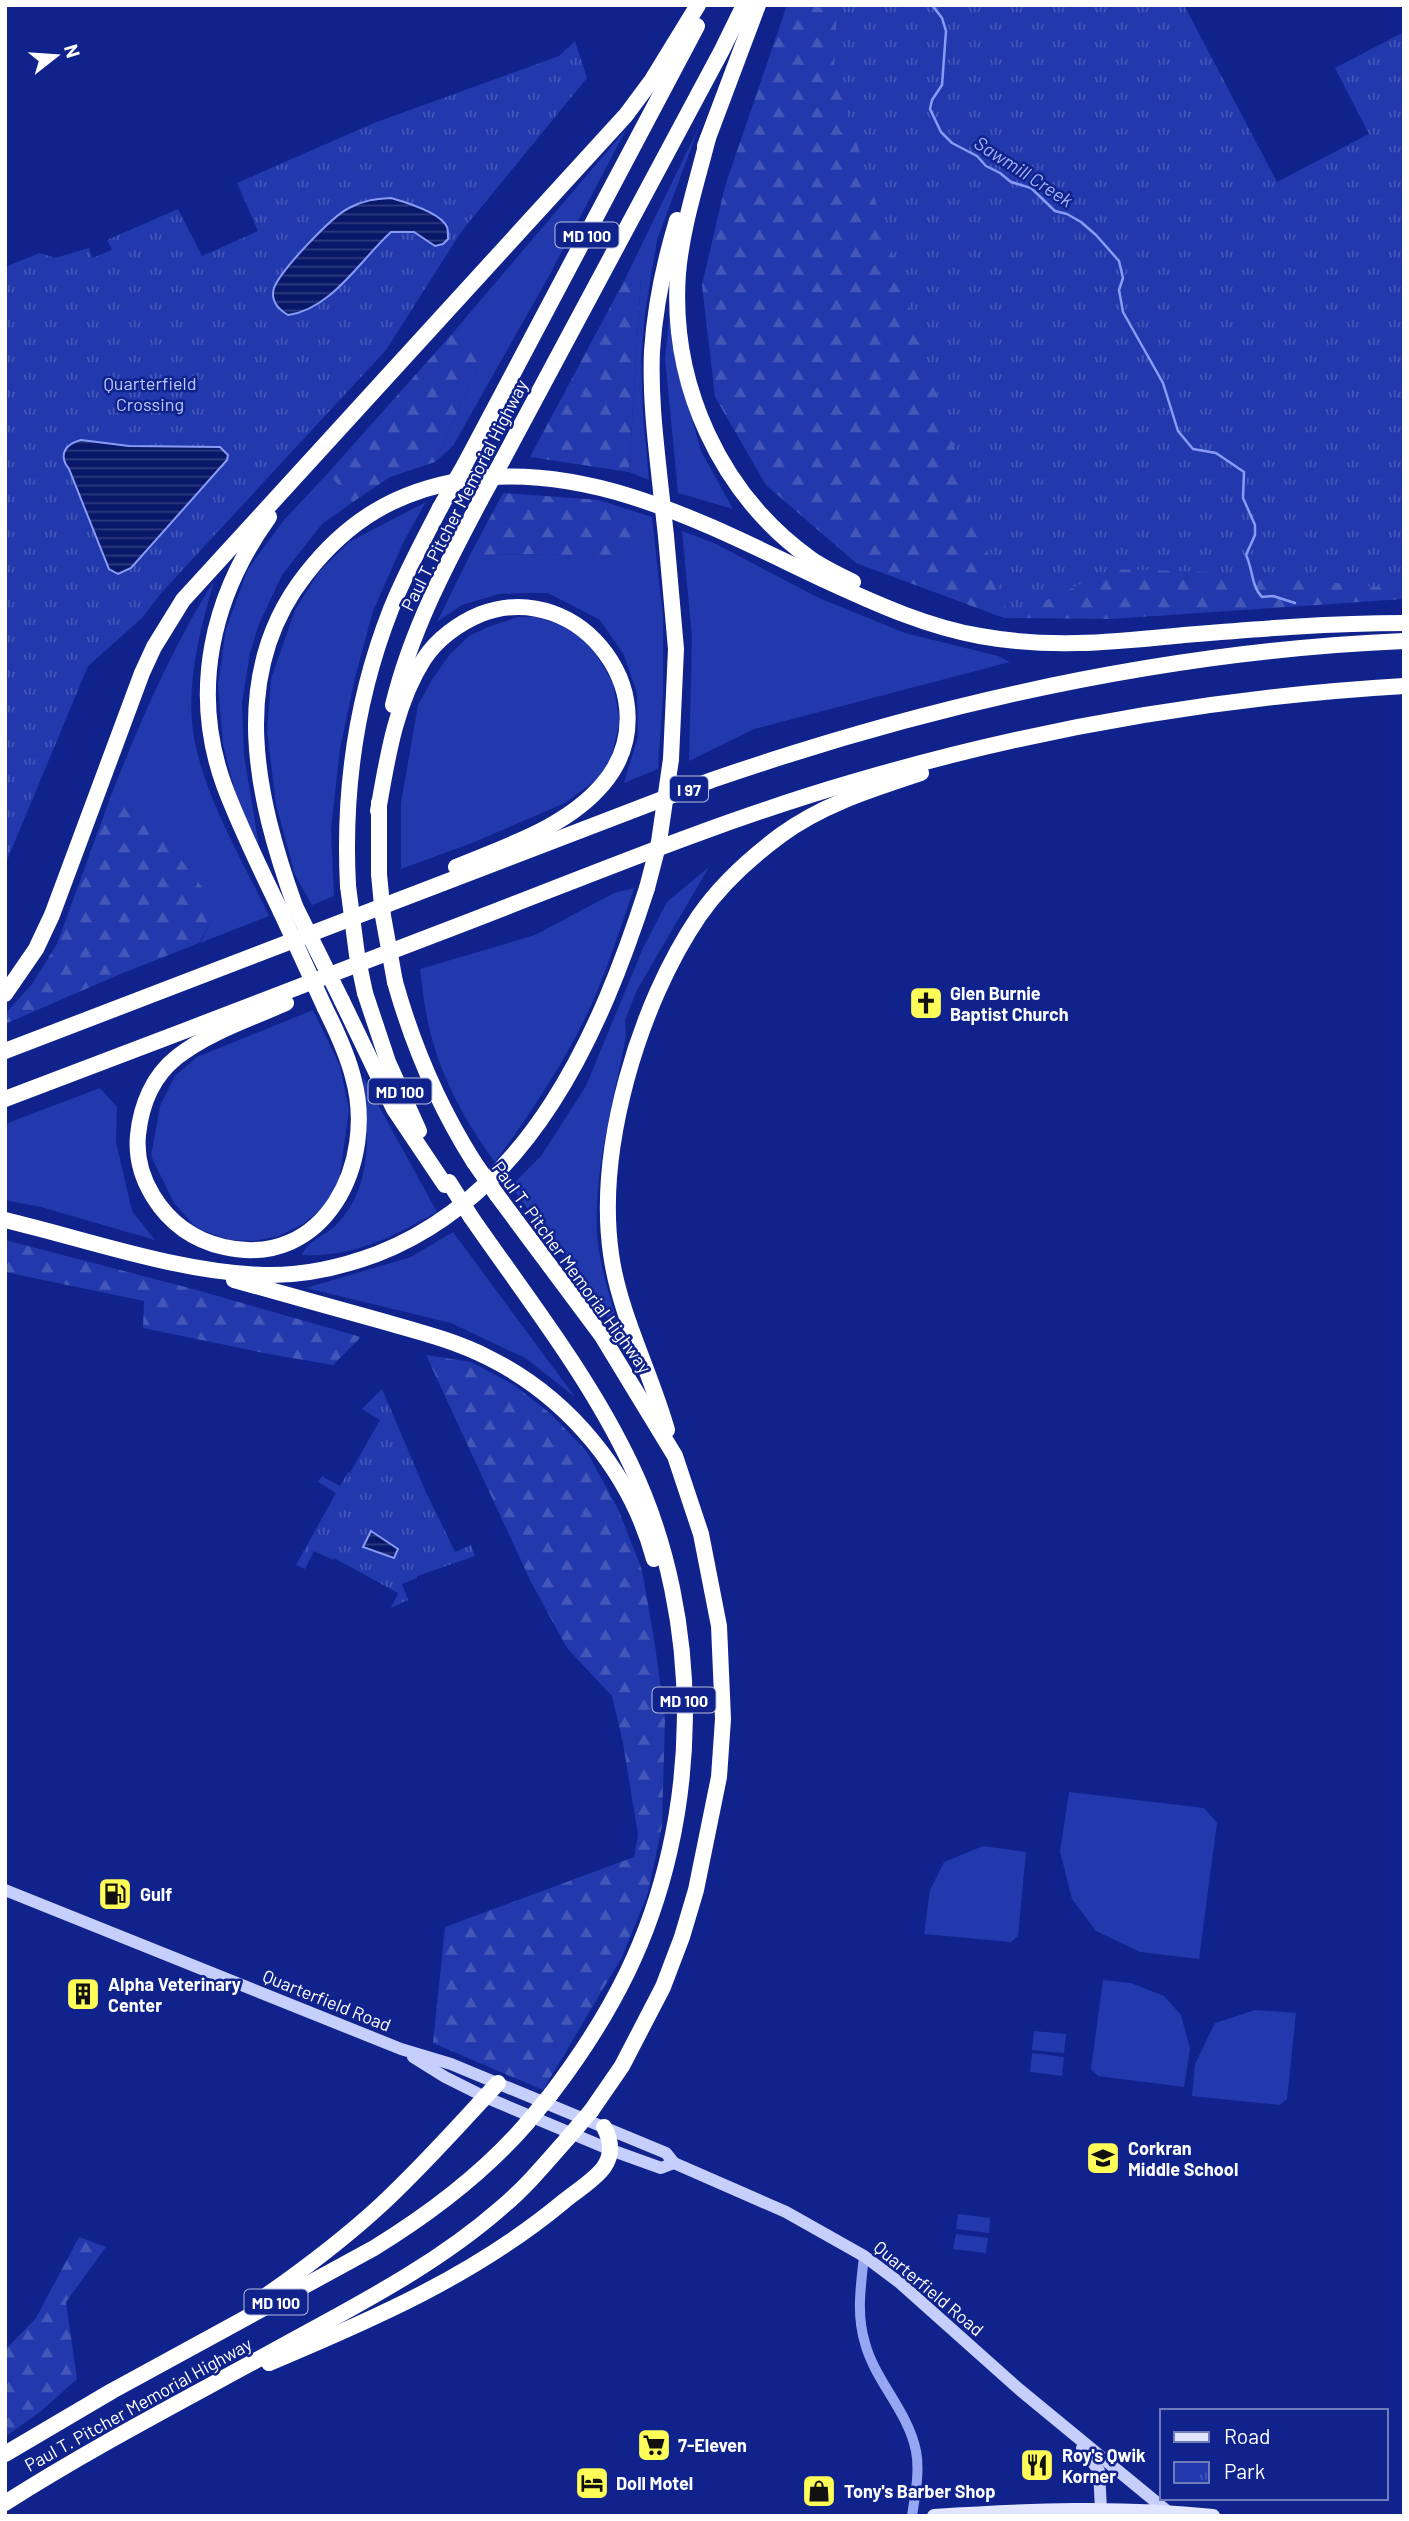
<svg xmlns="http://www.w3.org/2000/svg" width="1409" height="2521" viewBox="0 0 1409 2521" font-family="Barlow,sans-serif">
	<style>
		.grass { fill: #2139ac }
		.forest { fill: url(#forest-firs) }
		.park { fill: url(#park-tufts) }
		.water { fill: url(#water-rules); stroke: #889cf6; stroke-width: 2 }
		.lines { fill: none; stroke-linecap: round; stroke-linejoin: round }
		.stream { stroke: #889cf6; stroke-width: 2.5 }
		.tertiary { stroke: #97a6f2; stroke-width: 10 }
		.secondary { stroke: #c6cefc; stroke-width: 12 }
		.primary { stroke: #e2e5ff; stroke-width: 14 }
		.motorway { stroke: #fff; stroke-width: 16 }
		.motorway-bridge { stroke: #fff; stroke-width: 16 }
		.labels { text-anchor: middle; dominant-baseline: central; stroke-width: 5; stroke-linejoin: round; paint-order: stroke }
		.shield { fill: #10238c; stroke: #b7bddc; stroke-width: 2 }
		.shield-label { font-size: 16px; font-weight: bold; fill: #fff }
		.park-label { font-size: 18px; fill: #bec9fd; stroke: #10238c }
		.street-label { font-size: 18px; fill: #fff; stroke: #10238c }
		.poi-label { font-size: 18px; font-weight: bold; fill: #fff; stroke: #10238c; text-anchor: start }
		.water-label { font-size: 19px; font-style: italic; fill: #a2b2fa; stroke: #10238c }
	</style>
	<defs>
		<pattern id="forest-firs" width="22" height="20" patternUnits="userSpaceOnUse" patternTransform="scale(1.75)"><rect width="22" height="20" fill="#2139ac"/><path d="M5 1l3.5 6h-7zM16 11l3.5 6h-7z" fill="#4257b8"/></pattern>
		<pattern id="park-tufts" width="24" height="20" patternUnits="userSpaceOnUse" patternTransform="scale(1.75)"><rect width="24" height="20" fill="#2139ac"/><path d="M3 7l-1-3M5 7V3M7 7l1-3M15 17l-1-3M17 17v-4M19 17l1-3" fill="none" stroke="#4257b8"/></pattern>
		<pattern id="water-rules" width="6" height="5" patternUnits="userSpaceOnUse" patternTransform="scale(1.75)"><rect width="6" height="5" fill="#091768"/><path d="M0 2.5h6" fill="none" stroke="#2e3a7f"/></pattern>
	</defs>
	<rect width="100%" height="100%" fill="#10238c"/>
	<g class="grass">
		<polygon points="699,127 657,240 645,313 641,359 643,416 649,480 629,472 641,276 624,281"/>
		<polygon points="627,128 549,276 453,446 435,462 478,366 461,329 451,335"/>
		<polygon points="670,312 675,358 701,451 733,509 678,493 665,358"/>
		<polygon points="328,473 353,502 322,524 282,575 259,624 250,653 242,703 244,755 260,852 236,796 223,744 218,684 226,629 248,569 284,520"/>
		<polygon points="426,502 404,541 373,611 355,678 340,749 331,829 334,896 312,905 295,875 276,804 267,732 271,679 295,610 319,572 349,542"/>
		<polygon points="633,511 652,517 663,618 663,694 658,769 624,783 638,737 637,693 624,655 600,620 548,593 530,593 499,594 462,605 437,622 470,555 550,554 628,560"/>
		<polygon points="682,531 714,543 819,598 905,633 998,656 1010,662 754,729 689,761 692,637"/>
		<path d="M214,581c-13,46 -26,94 -22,142 6,63 50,136 77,193l-69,27 12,-23 -78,-112 -22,-15c29,-73 60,-146 102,-212z"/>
		<polygon points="518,617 537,617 556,623 574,632 591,646 613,683 620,722 611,757 600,777 565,803 472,843 401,869 401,803 418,705 433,678 450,654 469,636 488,627"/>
		<path d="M709,867l-72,123 -12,30 1,16c-12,65 -32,131 -29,197 2,35 16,72 25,105l-111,-152 30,-30 45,-70 57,-138 24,-46z"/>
		<path d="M634,888c-14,41 -27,83 -45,122 -26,55 -59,104 -94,152 -30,-40 -57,-90 -67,-140 -4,-18 -6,-36 -8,-53l115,-34 79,-42z"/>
		<polygon points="313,1010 340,1066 349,1110 339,1182 323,1208 303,1224 279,1236 254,1241 229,1240 196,1228 174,1203 151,1156 160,1106 175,1076 197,1057"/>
		<path d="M363,1077l74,135c-45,25 -82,45 -135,43 6,-15 25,-20 36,-32 38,-41 29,-96 25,-146z"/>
		<polygon points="100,1088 117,1107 116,1142 132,1211 155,1240 41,1207 5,1200 5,1124"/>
		<polygon points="453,1232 575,1397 525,1358 451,1323 306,1288 411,1257"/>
		<polygon points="1069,1792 1204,1808 1217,1823 1199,1959 1140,1952 1096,1931 1072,1899 1060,1851"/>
		<polygon points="983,1846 1026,1852 1018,1936 1011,1942 924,1934 930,1890 944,1862"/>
		<polygon points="1103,1980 1131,1983 1164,1996 1181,2015 1190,2049 1184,2087 1098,2076 1091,2069"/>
		<polygon points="1255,2010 1296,2013 1287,2099 1280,2105 1192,2096 1195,2064 1215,2023"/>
		<polygon points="1034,2031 1066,2034 1064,2053 1032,2050"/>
		<polygon points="1032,2053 1064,2057 1062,2076 1030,2072"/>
		<polygon points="958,2214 990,2218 989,2233 956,2229"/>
		<polygon points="956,2234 988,2238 986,2253 953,2249"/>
	</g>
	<g class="forest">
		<polygon points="787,5 1183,5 1269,197 1404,265 1404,599 1111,619 1004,618 856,563 766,485 715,397 702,285 725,186"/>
		<polygon points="641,275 629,472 530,457 624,281"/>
		<polygon points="461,329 474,335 478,366 435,462 390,477 353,502 328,473 451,335"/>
		<polygon points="503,493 599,500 633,511 629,561 550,554 470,555"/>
		<polygon points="112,793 134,808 158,829 202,887 212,920 199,943 118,975 5,1024 5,1014 32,984 57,944"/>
		<polygon points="5,1240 193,1289 361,1337 333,1365 269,1354 143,1328 144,1301 5,1272"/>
		<polygon points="426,1355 471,1362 514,1385 551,1414 587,1452 618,1509 642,1570 655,1645 665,1719 662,1826 648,1893 622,1957 543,2090 433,2043 445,1927 634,1857 638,1835 623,1743 612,1696 567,1648 531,1582"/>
		<polygon points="79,2237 106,2247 66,2302 77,2379 41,2411 5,2437 5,2350 36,2318"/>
	</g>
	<g class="park">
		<polygon points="837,5 1184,5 1277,182 1369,134 1335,68 1404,32 1404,393 1391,400 1404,425 1404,589 1210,572 1112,569 1009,618 834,72"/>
		<polygon points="575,41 587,78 461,232 386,350 162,592 142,618 88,666 5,865 5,267 40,253 55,258 89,248 92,258 112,250 107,240 178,209 202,256 258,231 237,183 374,123 559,56"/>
		<polygon points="382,1389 425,1490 455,1552 471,1545 475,1556 417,1576 417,1578 402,1584 408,1600 391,1608 398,1593 334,1558 333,1560 314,1551 305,1569 296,1565 336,1493 318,1482 322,1476 340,1486 348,1472 350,1473 380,1420 362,1409"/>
	</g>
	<g class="water">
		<path d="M391,198c14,4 50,15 56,29 1,2 1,10 1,12l-5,5 -8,2 -21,-14h-23c-30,27 -59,77 -103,83 -10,-6 -18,-14 -14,-27 7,-18 57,-71 75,-80 15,-8 26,-9 42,-10z"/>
		<path d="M81,440l48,6 91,1 8,8 -1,5 -96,108 -13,6 -9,-5 -40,-100c-11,-14 -4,-25 12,-29z"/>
		<polygon points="371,1531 398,1549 394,1558 363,1547"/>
	</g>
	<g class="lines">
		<path class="stream" d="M932,5l10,13 4,13 -4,54 -10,15 -2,9 11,23 11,11 25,13 9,10 14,7 11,9 20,6 24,23 12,3 14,8 15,13 23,26 4,17 -4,12 4,22 40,71 15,48 15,18 23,4 28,19 -1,26 12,27v10l-9,20c7,14 5,31 16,42l11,-1 22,7"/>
		<path class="tertiary" d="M864,2256c-3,29 -8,58 1,87 10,38 43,68 51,108 4,21 -1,44 -4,65"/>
		<g class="secondary">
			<polyline points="5,1890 401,2049 451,2064 666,2153 674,2163 786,2212 864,2256 900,2283 1020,2390 1167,2511"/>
			<polyline points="413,2057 445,2077 485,2097 611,2150 661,2168 674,2163"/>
			<polyline points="1082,2448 1099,2471 1101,2510"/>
		</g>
		<path class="primary" d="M934,2516c93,-6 186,-10 279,0"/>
		<g class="motorway">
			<path d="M708,138c-11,44 -26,89 -30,135 -8,111 42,221 133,286 13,9 28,16 42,23"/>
			<polyline points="705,146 758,5"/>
			<polyline points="502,461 722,50 744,5"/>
			<polyline points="465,464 697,26"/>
			<path d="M661,491c-5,-47 -11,-93 -9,-140 3,-45 12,-88 25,-131"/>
			<path d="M269,517c-57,79 -79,174 -45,268 16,43 37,85 57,127"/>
			<polyline points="666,536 676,649 671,759"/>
			<path d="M393,705c18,-74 52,-138 87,-204"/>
			<path d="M378,811c9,-51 17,-107 46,-152 13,-20 35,-36 57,-45 101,-38 192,88 122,170 -36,43 -97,62 -147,83"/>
			<polyline points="379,874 379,803"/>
			<path d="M348,886c-5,-96 8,-188 43,-277 14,-35 32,-68 49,-101"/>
			<path d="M295,906c-39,-109 -68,-232 11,-332 42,-54 91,-83 158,-94 131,-20 253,50 367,103 48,22 97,44 149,53 72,13 133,6 204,-1 73,-6 147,-12 220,-12"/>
			<path d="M395,982c18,64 43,123 79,180"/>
			<polyline points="365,993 388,1062 419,1131"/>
			<polyline points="5,994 36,949 52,915 142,673 154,647 183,600 626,115 652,80 698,5"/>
			<polyline points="342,1001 394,1109 445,1185"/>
			<path d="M286,1003c-36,16 -77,29 -109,54 -24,19 -36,48 -39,78 -2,21 4,43 15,61 16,26 40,44 71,51 101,23 153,-85 129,-170 -6,-24 -17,-47 -28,-69"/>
			<path d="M5,1051l707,-271c223,-77 456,-129 692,-139"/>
			<path d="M5,1099c145,-55 289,-110 434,-166 137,-52 273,-110 414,-151 179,-53 365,-85 551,-96"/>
			<polyline points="497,1195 602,1336 675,1456 701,1534 719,1626 723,1719 719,1777 696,1890 682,1937 663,1987 622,2066 591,2111"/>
			<path d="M471,1217c56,81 118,159 160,248 74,156 71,354 -4,508 -21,43 -47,83 -76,121"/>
			<path d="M5,1220c84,20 172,52 259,55 38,1 78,-8 113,-21 153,-60 223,-220 270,-366"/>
			<path d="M234,1280c48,13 96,27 144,40 38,11 76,20 111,38 80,40 142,115 165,201"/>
			<path d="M667,1430c-16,-57 -48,-117 -56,-176 -15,-106 28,-250 88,-338 22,-32 51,-58 82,-81 42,-31 92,-46 140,-62"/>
			<path d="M254,2304c45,-31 88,-63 128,-100 41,-38 78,-80 116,-121"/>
			<path d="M269,2363c105,-44 206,-88 294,-161 13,-11 32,-22 41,-35 9,-13 7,-27 0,-40"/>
			<path d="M5,2454l107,-63 262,-143c57,-35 109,-74 153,-125"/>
			<path d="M5,2503c91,-58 187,-107 281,-159 75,-41 151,-80 215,-136 25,-21 45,-45 66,-69"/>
		</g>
		<g class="motorway-bridge">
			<polyline points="661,491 666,536"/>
			<polyline points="480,501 502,461"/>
			<polyline points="440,508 465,464"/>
			<polyline points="379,874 383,916 395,982"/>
			<polyline points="348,886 357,955 365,993"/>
			<polyline points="647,888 659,842 671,759"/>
			<polyline points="295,906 342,1001"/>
			<polyline points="281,912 325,1008"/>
			<polyline points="474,1162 497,1195"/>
			<polyline points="449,1182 471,1217"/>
			<polyline points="527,2123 551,2094"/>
			<polyline points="567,2139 591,2111"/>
		</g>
	</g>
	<defs>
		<g id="church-square" transform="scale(1.75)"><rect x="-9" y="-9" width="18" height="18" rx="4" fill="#fffd58" stroke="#10238c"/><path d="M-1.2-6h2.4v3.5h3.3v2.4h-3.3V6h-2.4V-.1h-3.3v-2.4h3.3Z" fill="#111"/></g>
		<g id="fuel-square" transform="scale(1.75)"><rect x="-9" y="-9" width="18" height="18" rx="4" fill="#fffd58" stroke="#10238c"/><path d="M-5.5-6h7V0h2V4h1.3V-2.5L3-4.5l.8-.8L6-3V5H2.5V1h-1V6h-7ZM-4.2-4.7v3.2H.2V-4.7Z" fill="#111"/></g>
		<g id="building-square" transform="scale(1.75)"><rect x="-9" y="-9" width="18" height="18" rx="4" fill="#fffd58" stroke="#10238c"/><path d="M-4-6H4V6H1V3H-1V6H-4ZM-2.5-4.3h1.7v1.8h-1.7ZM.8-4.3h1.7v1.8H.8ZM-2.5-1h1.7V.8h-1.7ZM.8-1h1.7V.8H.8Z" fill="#111"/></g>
		<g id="school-square" transform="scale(1.75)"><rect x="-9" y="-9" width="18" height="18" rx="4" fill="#fffd58" stroke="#10238c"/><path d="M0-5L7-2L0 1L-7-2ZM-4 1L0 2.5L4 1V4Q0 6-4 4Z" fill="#111"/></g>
		<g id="supermarket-square" transform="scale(1.75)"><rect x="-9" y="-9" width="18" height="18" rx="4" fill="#fffd58" stroke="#10238c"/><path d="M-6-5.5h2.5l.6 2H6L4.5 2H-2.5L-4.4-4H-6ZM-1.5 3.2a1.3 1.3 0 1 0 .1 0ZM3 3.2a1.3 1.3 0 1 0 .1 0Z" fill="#111"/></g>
		<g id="restaurant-square" transform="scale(1.75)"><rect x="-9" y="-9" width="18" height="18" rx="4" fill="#fffd58" stroke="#10238c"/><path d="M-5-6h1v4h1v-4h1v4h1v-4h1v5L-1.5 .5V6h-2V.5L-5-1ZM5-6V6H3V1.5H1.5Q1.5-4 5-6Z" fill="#111"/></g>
		<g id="hotel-square" transform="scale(1.75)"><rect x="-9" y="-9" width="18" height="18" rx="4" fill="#fffd58" stroke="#10238c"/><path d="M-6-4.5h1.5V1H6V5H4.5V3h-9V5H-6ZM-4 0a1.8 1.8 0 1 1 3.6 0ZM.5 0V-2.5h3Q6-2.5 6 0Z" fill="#111"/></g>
		<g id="shop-square" transform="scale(1.75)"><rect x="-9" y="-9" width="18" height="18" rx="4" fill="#fffd58" stroke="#10238c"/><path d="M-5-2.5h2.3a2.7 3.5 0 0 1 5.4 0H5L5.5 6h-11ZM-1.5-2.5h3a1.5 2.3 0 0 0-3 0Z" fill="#111"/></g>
	</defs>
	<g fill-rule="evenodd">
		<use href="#church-square" x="926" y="1003"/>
		<use href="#fuel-square" x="115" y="1894"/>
		<use href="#building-square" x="83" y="1994"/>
		<use href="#school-square" x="1103" y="2158"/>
		<use href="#supermarket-square" x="654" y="2445"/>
		<use href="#restaurant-square" x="1037" y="2465"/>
		<use href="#hotel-square" x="592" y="2483"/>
		<use href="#shop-square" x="819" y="2491"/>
	</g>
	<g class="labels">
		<g class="shield">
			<rect x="555.5" y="222.5" width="63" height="25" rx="5"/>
			<rect x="670" y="776.5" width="38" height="25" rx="5"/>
			<rect x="368.5" y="1078.5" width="63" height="25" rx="5"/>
			<rect x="652.5" y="1687.5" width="63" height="25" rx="5"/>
			<rect x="244.5" y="2289.5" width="63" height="25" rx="5"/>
		</g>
		<g class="shield-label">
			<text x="587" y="235">MD 100</text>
			<text x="689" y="789">I 97</text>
			<text x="400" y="1091">MD 100</text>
			<text x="684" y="1700">MD 100</text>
			<text x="276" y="2302">MD 100</text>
		</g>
		<g class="park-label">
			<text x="150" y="383">Quarterfield<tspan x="150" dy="21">Crossing</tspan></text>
		</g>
		<g class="street-label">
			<text transform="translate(464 495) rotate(-63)">Paul T. Pitcher Memorial Highway</text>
			<text transform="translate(572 1267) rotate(54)">Paul T. Pitcher Memorial Highway</text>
			<text transform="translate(327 2000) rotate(22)">Quarterfield Road</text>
			<text transform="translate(929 2288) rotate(40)">Quarterfield Road</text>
			<text transform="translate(138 2404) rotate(-29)">Paul T. Pitcher Memorial Highway</text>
		</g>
		<g class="poi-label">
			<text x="950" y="993">Glen Burnie<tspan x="950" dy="21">Baptist Church</tspan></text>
			<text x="140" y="1894">Gulf</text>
			<text x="108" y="1984">Alpha Veterinary<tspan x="108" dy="21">Center</tspan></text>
			<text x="1128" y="2148">Corkran<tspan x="1128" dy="21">Middle School</tspan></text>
			<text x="678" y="2445">7-Eleven</text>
			<text x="1062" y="2455">Roy's Qwik<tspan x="1062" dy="21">Korner</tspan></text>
			<text x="616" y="2483">Doll Motel</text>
			<text x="844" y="2491">Tony's Barber Shop</text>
		</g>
		<g class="water-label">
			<text transform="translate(1024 171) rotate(33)">Sawmill Creek</text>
		</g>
	</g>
	<rect width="1409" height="2521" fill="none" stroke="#ffffff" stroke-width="14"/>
	<rect x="1160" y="2409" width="228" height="91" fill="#10238c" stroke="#707bba" stroke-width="2"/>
	<rect x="1174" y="2432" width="35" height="10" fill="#e2e5ff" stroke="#707bba" stroke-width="2"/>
	<text x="1224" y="2444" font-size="21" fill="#ffffff">Road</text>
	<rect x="1174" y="2462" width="35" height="21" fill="url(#park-tufts)" stroke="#707bba" stroke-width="2"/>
	<text x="1224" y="2479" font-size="21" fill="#ffffff">Park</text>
	<g transform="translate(56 56) rotate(73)" stroke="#10238c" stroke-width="5" paint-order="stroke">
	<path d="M0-5L12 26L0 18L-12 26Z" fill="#ffffff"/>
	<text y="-10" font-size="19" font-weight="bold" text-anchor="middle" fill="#ffffff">N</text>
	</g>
</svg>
